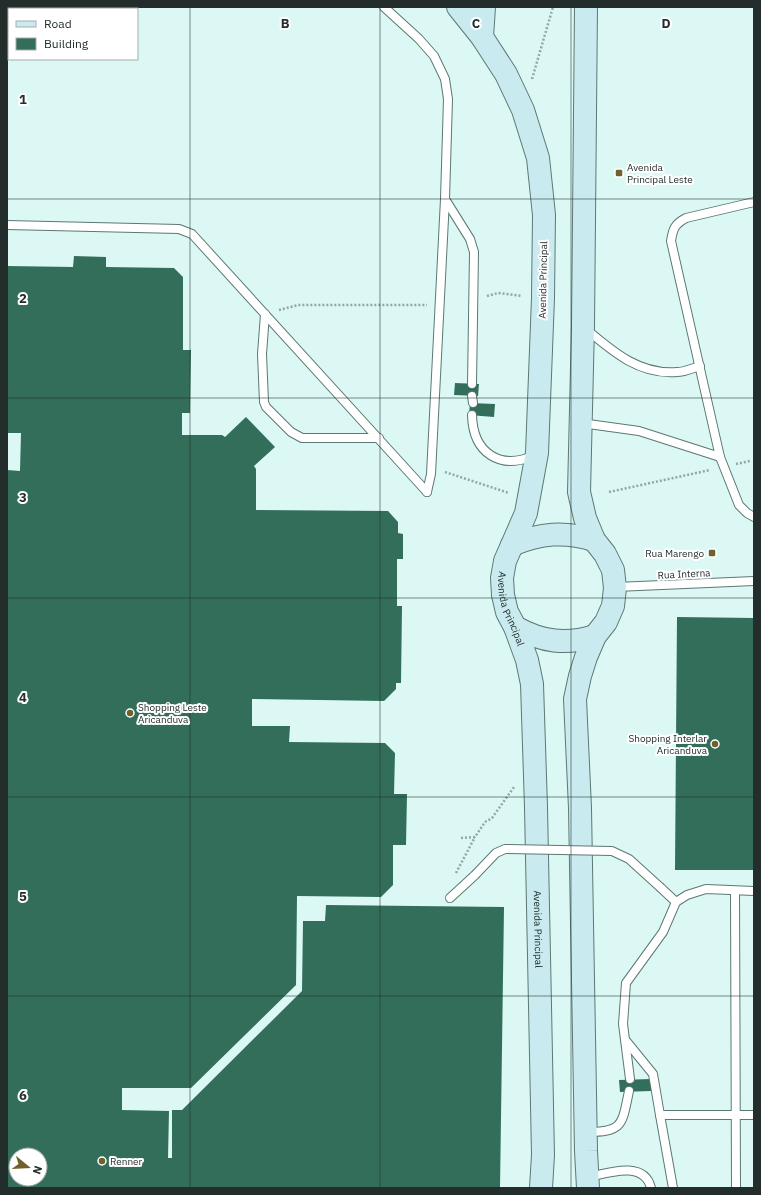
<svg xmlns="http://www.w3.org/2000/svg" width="761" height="1195" viewBox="0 0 761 1195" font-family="'IBM Plex Sans',sans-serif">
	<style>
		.building { fill: #326e59; fill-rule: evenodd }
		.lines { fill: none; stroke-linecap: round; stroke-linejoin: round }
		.lane-casing { stroke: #5d7874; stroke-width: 10 }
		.secondary-casing { stroke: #5d7874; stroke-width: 24 }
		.path { stroke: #92a7a5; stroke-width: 2.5; stroke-dasharray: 2 2; stroke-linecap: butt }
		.lane { stroke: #fff; stroke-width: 8 }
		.secondary { stroke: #c9ebef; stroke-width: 22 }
		.lane-bridge-casing { stroke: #5d7874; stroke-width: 10; stroke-linecap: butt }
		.lane-bridge { stroke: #fff; stroke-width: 8 }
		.grid { fill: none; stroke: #222d2c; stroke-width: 1; stroke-opacity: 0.55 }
		.poi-dot { fill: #6e612e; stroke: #fff; stroke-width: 1.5 }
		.labels { text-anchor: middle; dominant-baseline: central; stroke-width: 4; stroke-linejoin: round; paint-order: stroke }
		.poi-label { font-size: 10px; fill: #222d2c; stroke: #fff; text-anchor: start }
		.street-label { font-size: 10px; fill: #222d2c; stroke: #fff }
		.grid-label { font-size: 13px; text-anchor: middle; font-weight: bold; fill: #222d2c; stroke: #fff; stroke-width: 4; stroke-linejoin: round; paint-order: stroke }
	</style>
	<rect width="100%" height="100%" fill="#dbf8f4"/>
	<g class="building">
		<path d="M74,256l32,1v10l68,1 9,9v73h8l-1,63h-8v22h40l3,2 21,-20 29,30 -21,19 2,3v41l132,1 10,11v11l5,1v25h-6v47h5l-1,77h-5v6l-12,12 -132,-2v27h38l-1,16 96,1 10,10 -1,41h13l-1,51h-13v40l-12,12 -84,-1 -1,89 -105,103h-69v22l47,1 -1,47h4v-48h10l120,-119 1,-70h22l1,-16 178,2 -4,281h-493v-718l13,1 1,-38h-14v-167l66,1zM16,1155h24v24h-24z"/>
		<polygon points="455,383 479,384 478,396 454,395"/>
		<polygon points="470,403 495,404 494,417 469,415"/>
		<polygon points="677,617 754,618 754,870 675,870"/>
		<polygon points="651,1079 651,1091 620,1092 619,1080"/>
	</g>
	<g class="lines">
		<g class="lane-casing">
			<g id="lane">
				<polyline points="384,7 419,39 434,56 445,79 448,99 445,199 470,239 474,252 472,384"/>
				<polyline points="32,9 37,7"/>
				<polyline points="7,21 9,20"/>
				<path d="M754,202l-68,16c-11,6 -13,10 -15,23l49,216 19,48 8,8 7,4"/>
				<polyline points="7,225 179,229 192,234 427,492"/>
				<polyline points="265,314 262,354 264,402 266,407 291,432 302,438 379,438"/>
				<path d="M586,329c26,22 53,46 91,43 8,0 16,-4 23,-6"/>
				<polyline points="472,396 473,403"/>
				<path d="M472,415c1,38 28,56 63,40"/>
				<polyline points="581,423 639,431 720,457"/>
				<polyline points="427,492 431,474 445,199"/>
				<polyline points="616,587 754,581"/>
				<polyline points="661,888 676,902"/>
				<polyline points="735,891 736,1188"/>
				<polyline points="450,898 475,875"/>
				<polyline points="627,1042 653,1074 660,1115 754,1115"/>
				<polyline points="630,1079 623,1024 626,983 663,932 676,902 687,895 706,889 754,891"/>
				<polyline points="660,1115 673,1188"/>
				<path d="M587,1132c36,0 35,-7 42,-41"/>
				<path d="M589,1177c19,-4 55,-17 62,11"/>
			</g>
		</g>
		<g class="secondary-casing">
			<g id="secondary">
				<path id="s1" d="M458,7l24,30 24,37 17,36 15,48 6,57 -1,83 -6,155 -11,60 -21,48 -3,17 1,17 4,17 8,15 12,33 5,24 4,123 7,348 -2,33"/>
				<polyline points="586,7 583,326 579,492 585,518 594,540 605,554 613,570 615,588 613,606 606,622 595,636 586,657 580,676 575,699 580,808 586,1151 588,1188"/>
				<polyline points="482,37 484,7"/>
				<path d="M512,545c28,-12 53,-14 82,-5"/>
				<path d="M515,627c27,15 51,18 80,9"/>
			</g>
		</g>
		<g class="path">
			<polyline points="532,79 553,7"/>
			<polyline points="487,296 498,293 522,296"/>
			<polyline points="279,310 298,305 427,305"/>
			<polyline points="736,464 750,461"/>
			<polyline points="445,472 509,493"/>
			<polyline points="609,492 710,470"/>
			<polyline points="461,838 475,837 485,822 492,818 514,787"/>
			<polyline points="456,873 475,837"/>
		</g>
		<use href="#lane" class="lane"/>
		<use href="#secondary" class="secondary"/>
		<g class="lane-bridge-casing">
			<polyline id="lane-bridge" points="475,875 496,853 505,849 612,851 629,859 661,888"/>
		</g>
		<use href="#lane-bridge" class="lane-bridge"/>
	</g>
	<path class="grid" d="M190,7v1181M380,7v1181M571,7v1181M7,199h747M7,398h747M7,598h747M7,797h747M7,996h747"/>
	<g class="poi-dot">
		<rect x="615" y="169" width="8" height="8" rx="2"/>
		<rect x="708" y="549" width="8" height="8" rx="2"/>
		<circle cx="130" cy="713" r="4"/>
		<circle cx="715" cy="744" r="4"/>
		<circle cx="102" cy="1161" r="4"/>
	</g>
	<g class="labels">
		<g class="poi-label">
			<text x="627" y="167">Avenida<tspan x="627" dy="12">Principal Leste</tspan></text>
			<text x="704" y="553" text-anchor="end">Rua Marengo</text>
			<text x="138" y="707">Shopping Leste<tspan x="138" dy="12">Aricanduva</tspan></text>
			<text x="707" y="738" text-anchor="end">Shopping Interlar<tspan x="707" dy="12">Aricanduva</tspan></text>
			<text x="110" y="1161">Renner</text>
		</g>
		<g class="street-label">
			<text transform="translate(543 280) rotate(-89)">Avenida Principal</text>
			<text transform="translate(684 574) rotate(-3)">Rua Interna</text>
			<text stroke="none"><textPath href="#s1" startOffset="631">Avenida Principal</textPath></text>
			<text stroke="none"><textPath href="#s1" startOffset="955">Avenida Principal</textPath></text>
		</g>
	</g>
	<g class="grid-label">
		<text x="285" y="28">B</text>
		<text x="476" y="28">C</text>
		<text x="666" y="28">D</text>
		<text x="23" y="104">1</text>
		<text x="23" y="303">2</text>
		<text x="23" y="502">3</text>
		<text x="23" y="702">4</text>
		<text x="23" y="901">5</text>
		<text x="23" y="1100">6</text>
	</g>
	<rect width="761" height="1195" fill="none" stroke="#222d2c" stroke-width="16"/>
	<rect x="8" y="8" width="130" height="52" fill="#ffffff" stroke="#a7abab"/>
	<rect x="16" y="21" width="20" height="6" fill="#c9ebef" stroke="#a7abab"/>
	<text x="44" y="28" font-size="12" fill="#222d2c">Road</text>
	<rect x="16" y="38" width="20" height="12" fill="#326e59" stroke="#a7abab"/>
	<text x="44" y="48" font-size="12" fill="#222d2c">Building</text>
	<g transform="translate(28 1167) rotate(108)"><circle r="19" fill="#ffffff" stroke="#a7abab"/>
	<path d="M0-3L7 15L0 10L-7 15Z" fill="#6e612e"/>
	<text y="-6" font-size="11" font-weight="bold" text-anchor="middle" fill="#222d2c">N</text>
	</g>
</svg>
